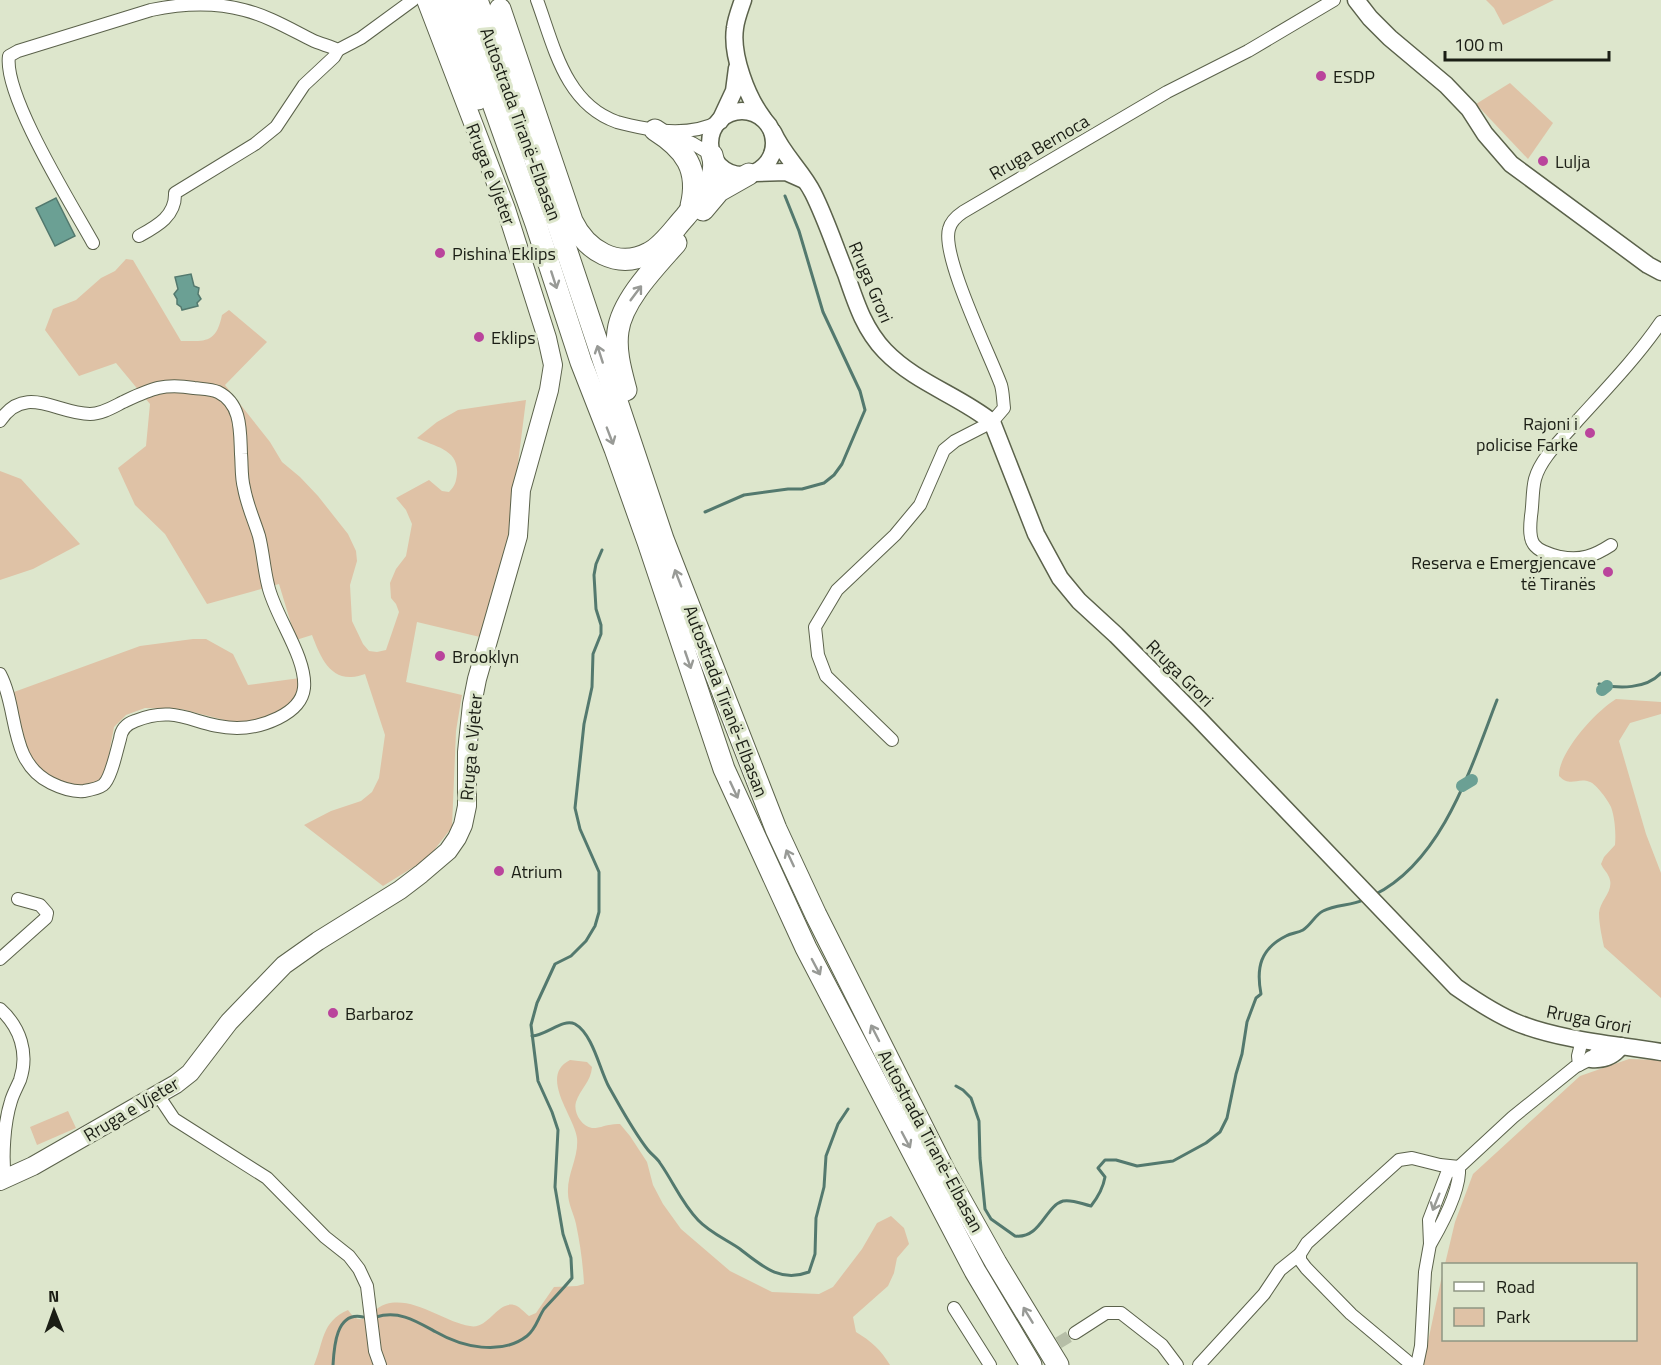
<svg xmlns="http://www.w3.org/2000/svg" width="1661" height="1365" viewBox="0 0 1661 1365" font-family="'Titillium Web',sans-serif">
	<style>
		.green { fill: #dfc2a6 }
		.water { fill: #6ba094; stroke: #53796e; stroke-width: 1.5 }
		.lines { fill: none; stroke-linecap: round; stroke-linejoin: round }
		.stream { stroke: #53796e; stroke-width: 3 }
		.canal { stroke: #6ba094; stroke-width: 12 }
		.street-tunnel { stroke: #b6bea7; stroke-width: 12; stroke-dasharray: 12 6; stroke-linecap: butt }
		.street-casing { stroke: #5b624b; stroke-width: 14 }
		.secondary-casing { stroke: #5b624b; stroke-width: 19 }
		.primary-casing { stroke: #5b624b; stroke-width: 20 }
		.highway-casing { stroke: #5b624b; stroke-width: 23 }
		.street { stroke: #fff; stroke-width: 12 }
		.secondary { stroke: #fff; stroke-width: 16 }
		.primary { stroke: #fff; stroke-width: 18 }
		.highway { stroke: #fff; stroke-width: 21 }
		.oneway { stroke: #989a96 }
		.poi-dot { fill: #ba449c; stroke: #dde6cc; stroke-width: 2 }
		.labels { text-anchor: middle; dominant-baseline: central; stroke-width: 6; stroke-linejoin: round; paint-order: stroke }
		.poi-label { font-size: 18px; fill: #1b1e15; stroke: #dde6cc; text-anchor: start }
		.street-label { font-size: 18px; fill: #1b1e15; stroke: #dde6cc }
	</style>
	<rect width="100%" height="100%" fill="#dde6cc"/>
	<g class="green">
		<polygon points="1486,0 1554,0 1503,25 1494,8"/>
		<polygon points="1510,83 1553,123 1528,159 1476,104"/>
		<path d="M126,259l7,1 48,81c24,0 35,3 41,-26l7,-5 38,32 -42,43 45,57 12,20 18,15 18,19 30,38 8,17 1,10 -7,24 2,36 11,23 6,7 8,1 9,-2 13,-38 -3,-8 -5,-6 -1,-15 6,-14 10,-13 6,-32 -6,-14 -10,-12 33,-18 13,11 7,1c6,-6 7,-10 8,-18 2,-25 -22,-27 -40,-36l20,-16 21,-12 68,-10 -18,142 -28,95 -63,-15 -11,60 56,13 -6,36 -4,96 -24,31 -45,28 -79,-61 27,-14 30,-10 11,-9 7,-14 6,-43 -20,-61c-4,1 -9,3 -14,3 -23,1 -32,-24 -39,-42l-16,5 -17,-56 -72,20 -42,-70 -30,-29 -17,-37 28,-22 4,-42 -34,-41 -37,13 -34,-46 8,-21 23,-9 25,-22 14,-7z"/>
		<polygon points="0,471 21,479 80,544 33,569 0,580"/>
		<path d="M193,639h13l27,15 15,31 52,-7 1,11 -9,14 -20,14 -23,4h-21l-47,-12 -36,-1 -19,7 -12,12 -9,49c-5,3 -11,8 -17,9 -19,5 -52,-12 -60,-29 -9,-19 -11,-42 -14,-64l126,-46z"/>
		<path d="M1616,699l45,3v12l-31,9 -11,18 27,93 15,39v125l-57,-51c-2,-10 -5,-23 -5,-34 1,-13 16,-22 10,-36 -2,-5 -6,-8 -8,-13l3,-7 11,-12c1,-11 0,-27 -4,-38 -3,-7 -15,-23 -21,-25 -13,-5 -19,6 -31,-6 -1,-23 37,-65 57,-77z"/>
		<polygon points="1629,1059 1661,1060 1661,1365 1423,1365 1443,1271 1444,1340 1636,1340 1636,1264 1445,1264 1455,1222 1473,1174 1580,1076"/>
		<path d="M570,1060l17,2 5,5c-1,15 -12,22 -16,35 -3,10 5,24 16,26 6,1 17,-5 28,-4l10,12 17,26 6,23 10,19 18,25 49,42 42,21 47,2 14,-7 29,-38 15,-26 14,-7 13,12 5,16 -12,14 -3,15 -6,13 -35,31 3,15c15,9 25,18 34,33h-576c10,-23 7,-43 34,-55 15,22 23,-2 38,-6 28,-8 58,18 84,22 18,4 27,-25 44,-21 5,1 10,7 15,11l7,-3 18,-26 23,-1 7,-2c-1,-20 -4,-41 -8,-60 -2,-10 -8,-20 -8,-31 -1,-19 11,-36 9,-55 -2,-21 -39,-62 -7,-78z"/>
		<polygon points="68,1111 76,1128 37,1145 30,1127"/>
	</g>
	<g class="water">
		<polygon points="56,198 75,236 55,246 36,208"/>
		<polygon points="191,274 194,286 199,288 198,294 201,299 197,303 198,306 182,310 181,307 177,304 177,299 174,294 178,289 175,277"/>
	</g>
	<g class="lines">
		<g class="stream">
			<polyline points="705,512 744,495 788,489 802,489 824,483 834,475 842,464 865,410 860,391 823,312 799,231 785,196"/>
			<path d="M1599,684c20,5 47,5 62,-11"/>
			<path d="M1374,895c69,-34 97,-128 123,-195"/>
			<path d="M532,1036c15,-1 31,-18 43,-12 18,10 25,47 34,63 12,21 24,44 39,63 4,5 9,8 12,13 14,20 21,39 38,57 11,12 29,20 42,29 22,17 40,34 69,23l6,-18 1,-36 8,-31 2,-31 12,-32 10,-15"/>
			<path d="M956,1086l7,4 8,8 8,23 1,37 5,51 6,10 24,17c26,3 30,-30 48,-35 9,-2 19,3 28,5 7,-9 12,-17 14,-29l-7,-9 7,-8h11l21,6 36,-5 33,-18 14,-11 7,-14 9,-44 6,-20 5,-32 9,-24 5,-4c-5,-26 -1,-45 25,-58 5,-3 12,-3 17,-6 8,-5 12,-15 20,-19 13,-7 28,-5 40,-11"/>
			<path d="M376,1317c23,-7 40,4 60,15 26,15 65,24 91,4 9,-7 11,-18 17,-27 9,-10 19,-20 28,-31l-1,-20 -8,-24 -8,-47 3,-57 -6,-18 -14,-31 -7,-56 6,-22 18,-39 16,-8 15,-15 9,-15 4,-14v-40l-19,-43 -5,-21 9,-84 8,-37 1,-33 8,-20v-9l-5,-16 -2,-34 2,-11 6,-14"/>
			<path d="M333,1365c1,-18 3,-54 30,-48"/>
		</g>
		<g class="canal">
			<polyline points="1602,690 1607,686"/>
			<polyline points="1462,786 1472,780"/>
		</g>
		<polyline class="street-tunnel" points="1043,1352 1075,1333"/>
		<g class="street-casing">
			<g id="street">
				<path d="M537,0c17,46 28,104 80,122 10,3 21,5 32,7 24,4 49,4 71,-8"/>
				<polyline points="671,134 692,143 712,155"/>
				<path d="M139,236c18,-10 37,-20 36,-43l80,-49 21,-17 28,-42 30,-28 4,-7"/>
				<path d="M93,243c-21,-38 -90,-148 -84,-187l9,-5 133,-41c29,-6 63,-8 93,0 24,6 46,19 68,30 8,4 18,6 26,10l23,-12 52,-38"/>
				<path d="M0,421c25,-38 57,-7 90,-7 12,0 23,-7 33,-12 28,-13 39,-19 71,-14 8,1 17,1 24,4 24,12 22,39 23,62 1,11 0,23 3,34 3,17 10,32 15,48 4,16 5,33 9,49 6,30 39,72 36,103 -3,27 -44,40 -67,40 -41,0 -58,-25 -102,-7 -9,3 -14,9 -15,18 -3,10 -9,40 -17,46 -4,3 -13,5 -19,6 -12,1 -23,-3 -33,-8 -43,-21 -32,-73 -51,-109"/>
				<path d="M1611,545c-17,11 -30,16 -51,12 -28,-7 -32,-13 -29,-41 2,-12 1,-25 4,-37 6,-22 29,-42 43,-59 29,-32 59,-63 83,-98"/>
				<path d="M892,740l-66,-64 -8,-21 -3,-28 22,-37 58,-55 25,-30 24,-55 11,-9 37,-19 12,-14c-1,-8 -1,-16 -3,-23 -11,-30 -60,-129 -52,-156 2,-8 8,-13 14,-17l204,-120 81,-41 86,-51"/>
				<polyline points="0,959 46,918 47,913 40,905 18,899"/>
				<path d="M0,1009c20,18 29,44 20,71 -3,7 -7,14 -9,21 -7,22 -9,56 -6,78"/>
				<polyline points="1579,1065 1578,1056 1582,1040"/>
				<polyline points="158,1095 174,1119 267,1178 325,1237 349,1256 359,1269 367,1286 375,1351 380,1365"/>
				<path d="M1431,1243c11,-19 30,-54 28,-76"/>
				<polyline points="954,1308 990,1365"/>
				<polyline points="1075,1333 1106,1313 1121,1313 1162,1345 1177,1365"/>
				<polyline points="1199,1365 1264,1294 1280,1270 1300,1254"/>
				<polyline points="1412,1365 1351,1314 1306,1268 1300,1260 1300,1254 1307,1243 1399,1160 1412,1158 1440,1165 1459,1167"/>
				<polyline points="1417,1365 1421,1346 1425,1272 1430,1244 1429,1220 1447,1173 1459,1167 1513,1117 1575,1067 1591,1059 1596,1053"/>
			</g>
		</g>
		<g class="secondary-casing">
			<g id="secondary">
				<path d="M743,0c-3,9 -7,19 -8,28 -4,27 12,69 28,90"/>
				<polyline points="1356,0 1370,18 1390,38 1446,85 1469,109 1485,134 1511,164 1648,265 1661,272"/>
				<circle cx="742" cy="143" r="32"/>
				<polyline points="720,121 734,91 737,68"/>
				<path d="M773,132c10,23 29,39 40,61 13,26 22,54 33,81 10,29 18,55 39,77 31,32 73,44 107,71l44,112 24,44 19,23 37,34 83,84 257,268c20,14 41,28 64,37 45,17 94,20 141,28"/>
				<polyline points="754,173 786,172 804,180"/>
				<path d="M1591,1059c12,1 23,-3 30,-13"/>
			</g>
		</g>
		<g class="primary-casing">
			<polyline id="primary" points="0,1181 33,1166 176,1084 190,1073 229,1022 284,965 318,941 400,890 421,874 448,851 457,838 463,825 467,806 467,752 472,704 477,679 518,536 521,490 549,390 553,365 547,338 506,209 426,0"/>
		</g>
		<g class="highway-casing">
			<g id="highway">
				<polyline points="437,0 478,99"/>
				<polyline points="456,0 536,224 581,362 615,449 648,542 724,769 806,948 975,1271 1031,1365"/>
				<polyline points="477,0 549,198 663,539 776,829 816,915 945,1172 996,1263 1058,1365"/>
				<path d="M500,9l72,212c14,29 45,49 77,32 14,-7 25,-24 36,-36 13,-16 35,-39 27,-62"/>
				<path d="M655,130c30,19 45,39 36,76"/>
				<polyline points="703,210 719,191 749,174"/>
				<path d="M626,390c-5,-19 -11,-39 -8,-59 4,-31 38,-65 58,-88"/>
			</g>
		</g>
		<use href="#street" class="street"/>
		<use href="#secondary" class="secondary"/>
		<use href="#primary" class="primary"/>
		<use href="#highway" class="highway"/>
	</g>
	<defs><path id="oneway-shaft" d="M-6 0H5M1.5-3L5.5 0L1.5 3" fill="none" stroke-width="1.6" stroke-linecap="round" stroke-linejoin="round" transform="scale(1.5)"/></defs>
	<g class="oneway">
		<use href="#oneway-shaft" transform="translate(554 280) rotate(72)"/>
		<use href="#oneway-shaft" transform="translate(636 293) rotate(-53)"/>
		<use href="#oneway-shaft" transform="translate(600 354) rotate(-108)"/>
		<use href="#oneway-shaft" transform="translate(610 436) rotate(69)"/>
		<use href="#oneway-shaft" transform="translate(678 578) rotate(-111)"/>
		<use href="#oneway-shaft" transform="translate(688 660) rotate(71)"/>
		<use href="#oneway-shaft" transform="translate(734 790) rotate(65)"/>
		<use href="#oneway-shaft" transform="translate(790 858) rotate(-115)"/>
		<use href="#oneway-shaft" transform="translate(816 967) rotate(62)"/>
		<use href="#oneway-shaft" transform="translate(875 1033) rotate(-117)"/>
		<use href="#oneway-shaft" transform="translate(906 1140) rotate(62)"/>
		<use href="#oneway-shaft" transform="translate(1436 1202) rotate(112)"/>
		<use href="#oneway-shaft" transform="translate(1028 1315) rotate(-121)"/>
	</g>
	<g class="poi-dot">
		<circle cx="1321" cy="76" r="6"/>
		<circle cx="1543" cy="161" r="6"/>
		<circle cx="440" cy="253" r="6"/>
		<circle cx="479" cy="337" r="6"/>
		<circle cx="1590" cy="433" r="6"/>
		<circle cx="1608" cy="572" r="6"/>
		<circle cx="440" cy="656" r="6"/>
		<circle cx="499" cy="871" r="6"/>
		<circle cx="333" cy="1013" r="6"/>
	</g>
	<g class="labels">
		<g class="poi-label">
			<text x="1333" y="76">ESDP</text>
			<text x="1555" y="161">Lulja</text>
			<text x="452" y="253">Pishina Eklips</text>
			<text x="491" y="337">Eklips</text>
			<text x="1578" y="423" text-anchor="end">Rajoni i<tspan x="1578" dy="21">policise Farke</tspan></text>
			<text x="1596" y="562" text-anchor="end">Reserva e Emergjencave<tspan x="1596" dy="21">të Tiranës</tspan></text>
			<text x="452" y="656">Brooklyn</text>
			<text x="511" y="871">Atrium</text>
			<text x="345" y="1013">Barbaroz</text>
		</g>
		<g class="street-label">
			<text transform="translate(521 124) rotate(70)">Autostrada Tiranë-Elbasan</text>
			<text transform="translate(1039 147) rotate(-30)">Rruga Bernoca</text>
			<text transform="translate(491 174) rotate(69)">Rruga e Vjeter</text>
			<text transform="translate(871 282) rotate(67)">Rruga Grori</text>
			<text transform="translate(1180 673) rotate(45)">Rruga Grori</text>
			<text transform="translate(726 701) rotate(69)">Autostrada Tiranë-Elbasan</text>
			<text transform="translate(471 747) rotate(-85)">Rruga e Vjeter</text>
			<text transform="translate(1589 1019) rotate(11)">Rruga Grori</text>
			<text transform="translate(131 1109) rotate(-31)">Rruga e Vjeter</text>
			<text transform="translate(931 1141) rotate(62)">Autostrada Tiranë-Elbasan</text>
		</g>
	</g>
	<rect x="1442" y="1263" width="195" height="78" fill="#dde6cc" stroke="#8f9683" stroke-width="1.5"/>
	<rect x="1454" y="1282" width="30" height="9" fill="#ffffff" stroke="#8f9683" stroke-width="1.5"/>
	<text x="1496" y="1293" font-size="18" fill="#1b1e15">Road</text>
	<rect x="1454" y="1308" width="30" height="18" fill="#dfc2a6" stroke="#8f9683" stroke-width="1.5"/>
	<text x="1496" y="1323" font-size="18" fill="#1b1e15">Park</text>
	<g transform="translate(54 1311) rotate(359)" stroke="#dde6cc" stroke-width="4.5" paint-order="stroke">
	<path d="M0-4.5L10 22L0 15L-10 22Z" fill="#1b1e15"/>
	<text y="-9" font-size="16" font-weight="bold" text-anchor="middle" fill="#1b1e15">N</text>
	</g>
	<path d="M1445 51v9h164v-9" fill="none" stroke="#1b1e15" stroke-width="3"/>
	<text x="1454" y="51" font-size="18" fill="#1b1e15" stroke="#dde6cc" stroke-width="4.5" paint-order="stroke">100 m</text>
</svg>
